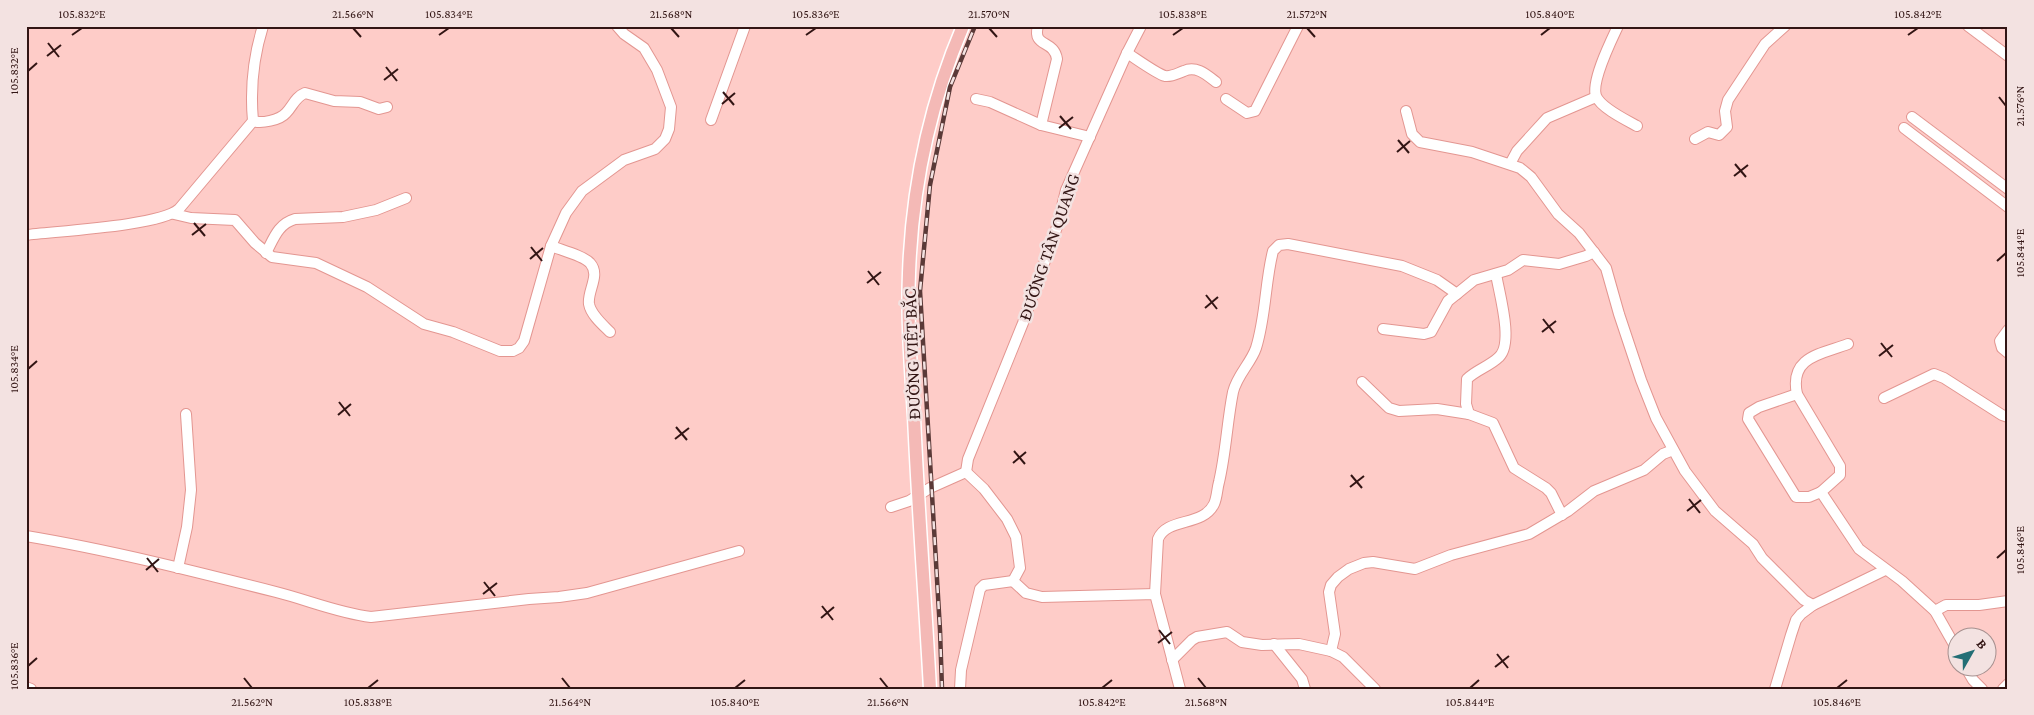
<svg xmlns="http://www.w3.org/2000/svg" width="2034" height="715" viewBox="0 0 2034 715" font-family="'Crimson Pro',serif">
	<style>
		.lines { fill: none; stroke-linecap: round; stroke-linejoin: round }
		.minor-casing { stroke: #e39691; stroke-width: 12 }
		.major-casing { stroke: #fff; stroke-width: 15 }
		.minor { stroke: #fff; stroke-width: 10 }
		.major { stroke: #f4b9b6; stroke-width: 12 }
		.rail-casing { stroke: #5b3a38; stroke-width: 4.5 }
		.rail { stroke: #f3e2e1; stroke-width: 2.5; stroke-dasharray: 8; stroke-linecap: butt }
		.ticks { fill: none; stroke: #321514; stroke-width: 2 }
		.labels { text-anchor: middle; dominant-baseline: central; stroke-width: 5; stroke-linejoin: round; paint-order: stroke }
		.street-label { font-size: 18px; fill: #321514; stroke: #f3e2e1 }
		.neatline { fill: none; stroke: #321514; stroke-width: 2 }
		.ticks-label { font-size: 12px; text-anchor: middle; fill: #321514 }
	</style>
	<rect width="100%" height="100%" fill="#feccc8"/>
	<g class="lines">
		<g class="minor-casing">
			<g id="minor">
				<path d="M1038,26c-6,22 16,13 19,33l-16,66"/>
				<path d="M1618,26c-7,15 -27,55 -22,70 5,12 30,24 41,30"/>
				<polyline points="1968,26 2008,56"/>
				<path d="M1127,53c8,5 30,21 38,23 7,1 13,-3 19,-5 12,-6 23,4 32,11"/>
				<polyline points="976,99 990,102 1041,125 1090,137"/>
				<polyline points="1226,99 1247,113 1255,111 1298,26"/>
				<polyline points="1406,111 1412,134 1420,142 1472,152 1520,168 1531,177 1558,214 1579,233 1606,268 1619,314 1641,380 1656,418 1685,471 1715,511 1753,544 1762,558 1804,600 1813,605"/>
				<polyline points="1912,117 2008,189"/>
				<polyline points="711,120 745,26"/>
				<path d="M253,121c8,3 27,-1 33,-8 7,-7 9,-16 19,-20l29,8 26,1 19,7 8,-2"/>
				<polyline points="1904,128 2008,207"/>
				<polyline points="1695,139 1708,132 1719,135 1727,127 1725,111 1728,100 1765,44 1785,26"/>
				<polyline points="1510,164 1517,151 1547,118 1596,97"/>
				<polyline points="174,214 191,218 235,220 255,243 272,257 316,263 367,287 424,324 453,332 500,351 513,351 519,348 524,341 551,246 566,213 582,191 624,160 655,149 665,139 669,129 671,107 657,70 644,48 624,34 617,26"/>
				<path d="M26,235c31,-4 134,-9 153,-26l74,-88c-3,-33 0,-63 10,-95"/>
				<path d="M551,246c10,4 33,10 39,17 11,12 -3,28 -1,41 2,11 14,21 21,28"/>
				<path d="M266,253c8,-15 12,-29 29,-34l48,-2 33,-7 30,-12"/>
				<polyline points="1383,329 1424,334 1431,332 1448,301 1474,280 1508,270 1523,260 1559,264 1586,256 1594,252"/>
				<polyline points="2008,330 2000,341 2002,348 2008,353"/>
				<path d="M1848,344c-26,10 -59,12 -51,50l43,72v9l-19,17 38,57 43,32 33,30 21,37"/>
				<polyline points="1362,382 1389,408 1399,411 1437,409 1469,414 1493,423 1514,468 1546,488 1551,493 1562,515"/>
				<polyline points="1797,394 1759,407 1749,413 1748,419 1796,497 1809,497 1821,492"/>
				<polyline points="1884,398 1934,374 1944,378 2002,415 2008,417"/>
				<path d="M1469,414l-3,-10 1,-25c9,-9 23,-13 32,-22 15,-14 0,-64 -3,-83"/>
				<polyline points="966,472 968,459 1023,323 1057,227 1066,190 1127,53 1141,26"/>
				<polyline points="966,472 984,489 1007,519 1016,537 1020,568 1013,581 1026,593 1042,597 1155,594 1180,689"/>
				<polyline points="891,507 909,501 930,488 966,472"/>
				<path d="M26,536c84,14 167,35 250,56 32,8 62,21 95,25l158,-18 30,-2 28,-4 152,-42"/>
				<polyline points="178,568 187,527 191,490 186,414"/>
				<path d="M1155,594l3,-55c9,-22 45,-12 56,-35 3,-6 3,-15 5,-22 7,-30 8,-60 14,-90 4,-17 18,-29 23,-44 10,-32 9,-66 17,-97l6,-6 9,-1 114,22 35,14 20,14"/>
				<polyline points="1935,611 1946,605 1979,605 2008,601"/>
				<polyline points="1274,644 1302,679 1305,689"/>
				<polyline points="1331,651 1335,634 1329,592 1331,585 1338,577 1349,569 1364,563 1373,562 1415,569 1451,555 1529,534 1568,511 1594,491 1644,470 1663,454 1673,450"/>
				<polyline points="1172,660 1192,640 1197,637 1227,632 1242,642 1262,645 1299,644 1331,651 1343,657 1375,689"/>
				<polyline points="1966,668 1973,680 1982,689"/>
				<polyline points="26,687 31,689"/>
				<polyline points="960,689 961,670 980,589 984,585 1013,581"/>
				<polyline points="1775,689 1791,635 1796,620 1801,614 1813,605 1885,570"/>
				<polyline points="2003,689 2008,684"/>
			</g>
		</g>
		<g class="major-casing">
			<path id="major" d="M930,689c-5,-91 -12,-182 -16,-272 -3,-48 -7,-96 -5,-144 3,-84 21,-170 54,-247"/>
		</g>
		<use href="#minor" class="minor"/>
		<use href="#major" class="major"/>
		<g class="rail-casing">
			<polyline id="rail" points="942,689 940,630 920,291 930,185 950,87 975,26"/>
		</g>
		<use href="#rail" class="rail"/>
	</g>
	<path class="ticks" d="M353,28l8,9M671,28l8,9M989,28l8,9M1307,28l8,9M72,35l10,-7M439,35l10,-7M806,35l10,-7M1173,35l10,-7M1541,35l9,-7M1908,35l10,-7M48,43l11,14M47,56l14,-11M386,67l11,14M28,71l9,-8M384,80l14,-11M723,92l11,13M1999,97l7,9M722,104l13,-11M1060,116l11,13M1059,128l14,-11M1398,140l11,13M1397,152l13,-11M1735,164l11,13M1734,176l14,-11M194,223l11,13M192,235l14,-11M531,247l11,14M530,259l13,-11M1997,261l9,-8M868,271l11,14M867,283l14,-11M1206,295l11,14M1205,308l13,-11M1543,319l11,14M1542,332l14,-11M1881,343l11,14M1879,356l14,-11M28,369l9,-8M339,402l11,14M338,415l13,-11M676,427l11,13M675,439l14,-11M1014,451l11,13M1013,463l13,-11M1351,475l11,13M1350,487l14,-11M1689,499l11,14M1687,511l14,-11M147,558l11,14M1997,558l9,-8M146,570l13,-11M484,582l11,14M483,594l14,-11M822,606l11,14M821,618l13,-11M1159,630l11,14M1158,643l14,-11M1497,654l11,14M28,666l9,-8M1495,667l14,-11M244,678l8,10M562,678l8,10M880,678l8,10M1198,678l8,10M368,688l10,-8M735,688l10,-8M1102,688l10,-8M1470,688l9,-8M1837,688l10,-8"/>
	<g class="labels">
		<g class="street-label">
			<text transform="translate(1049 247) rotate(-71)">ĐƯỜNG TÂN QUANG</text>
			<text transform="translate(912 354) rotate(-92)">ĐƯỜNG VIỆT BẮC</text>
		</g>
	</g>
	<rect width="2034" height="715" fill="none" stroke="#f3e2e1" stroke-width="55"/>
	<g transform="translate(1972 652) rotate(51)"><circle r="24" fill="#f3e2e1" stroke="#a6908f"/>
	<path d="M0-4L9 19L0 12L-9 19Z" fill="#236e75"/>
	<text y="-8" font-size="14" font-weight="bold" text-anchor="middle" fill="#321514">B</text>
	</g>
	<rect x="28" y="28" width="1978" height="660" class="neatline"/>
	<g class="ticks-label">
		<text x="82" y="18">105.832°E</text>
		<text x="353" y="18">21.566°N</text>
		<text x="449" y="18">105.834°E</text>
		<text x="671" y="18">21.568°N</text>
		<text x="816" y="18">105.836°E</text>
		<text x="989" y="18">21.570°N</text>
		<text x="1183" y="18">105.838°E</text>
		<text x="1307" y="18">21.572°N</text>
		<text x="1550" y="18">105.840°E</text>
		<text x="1918" y="18">105.842°E</text>
		<text transform="translate(14 71) rotate(-90)" y="4">105.832°E</text>
		<text transform="translate(2020 106) rotate(-90)" y="4">21.576°N</text>
		<text transform="translate(2020 253) rotate(-90)" y="4">105.844°E</text>
		<text transform="translate(14 369) rotate(-90)" y="4">105.834°E</text>
		<text transform="translate(2020 550) rotate(-90)" y="4">105.846°E</text>
		<text transform="translate(14 666) rotate(-90)" y="4">105.836°E</text>
		<text x="252" y="706">21.562°N</text>
		<text x="368" y="706">105.838°E</text>
		<text x="570" y="706">21.564°N</text>
		<text x="735" y="706">105.840°E</text>
		<text x="888" y="706">21.566°N</text>
		<text x="1102" y="706">105.842°E</text>
		<text x="1206" y="706">21.568°N</text>
		<text x="1470" y="706">105.844°E</text>
		<text x="1837" y="706">105.846°E</text>
	</g>
</svg>
